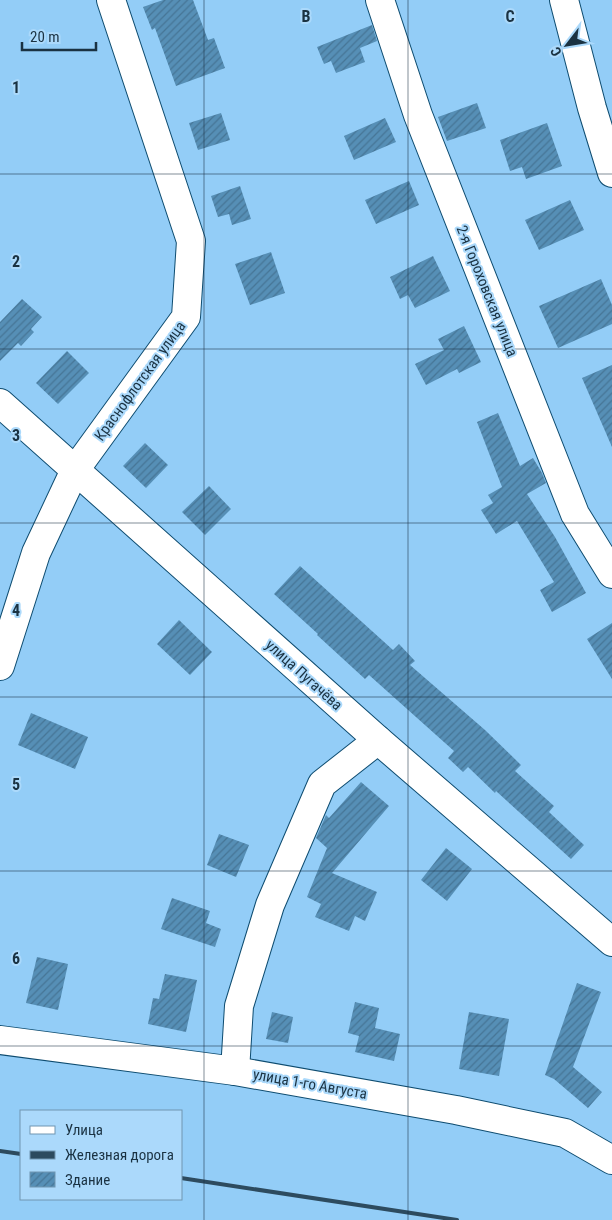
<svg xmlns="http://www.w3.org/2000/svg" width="612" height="1220" viewBox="0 0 612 1220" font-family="'Roboto Condensed',sans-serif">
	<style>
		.building { fill: url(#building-hatch) }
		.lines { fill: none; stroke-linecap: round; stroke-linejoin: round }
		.minor-casing { stroke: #0e4c70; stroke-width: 30 }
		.minor { stroke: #fff; stroke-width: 28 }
		.rail { stroke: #2d4b5f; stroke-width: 4 }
		.grid { fill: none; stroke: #1a3242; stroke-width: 1; stroke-opacity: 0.55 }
		.labels { text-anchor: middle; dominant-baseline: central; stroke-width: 4; stroke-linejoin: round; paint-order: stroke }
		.street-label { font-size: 15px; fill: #1a3242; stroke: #abd9fb }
		.grid-label { font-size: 16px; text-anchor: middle; font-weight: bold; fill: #1a3242; stroke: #abd9fb; stroke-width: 4; stroke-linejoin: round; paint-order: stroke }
	</style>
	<defs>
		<pattern id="building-hatch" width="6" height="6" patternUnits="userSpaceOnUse" patternTransform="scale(1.25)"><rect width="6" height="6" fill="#568fb6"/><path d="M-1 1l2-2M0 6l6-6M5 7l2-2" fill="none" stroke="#467596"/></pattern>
	</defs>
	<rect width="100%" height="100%" fill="#93cdf7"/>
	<g class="building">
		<polygon points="163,0 193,0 208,40 214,38 225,68 176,86 155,28 152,30 143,7"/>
		<polygon points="372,25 377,41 360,48 365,62 336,73 331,61 324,64 317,47"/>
		<polygon points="477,103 486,128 447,141 438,117"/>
		<polygon points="221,113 230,140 198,150 189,123"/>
		<polygon points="385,118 396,142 354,160 344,136"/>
		<polygon points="547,123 562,166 526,179 522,167 510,171 500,140"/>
		<polygon points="409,181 419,205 376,224 365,200"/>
		<polygon points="240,186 251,219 232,225 229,214 218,217 211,196"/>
		<polygon points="570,200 584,230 539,250 525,220"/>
		<polygon points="271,252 285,293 250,305 235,264"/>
		<polygon points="433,256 450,291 415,308 408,295 400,299 390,277"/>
		<polygon points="601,279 612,305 612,324 558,348 539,306"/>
		<polygon points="22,299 42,317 31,329 34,332 21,346 18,343 0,361 0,322"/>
		<polygon points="464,326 481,362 459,373 457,369 426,385 415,364 444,350 438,339"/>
		<polygon points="67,351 89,373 58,404 36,383"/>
		<polygon points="612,365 612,447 582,378"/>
		<polygon points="498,413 520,466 533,458 542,473 546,483 527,494 555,537 586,593 552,612 540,590 554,582 517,521 496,534 481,510 493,503 488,495 502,487 477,422"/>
		<polygon points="145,443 168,465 146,488 123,466"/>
		<polygon points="209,486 231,509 205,535 182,512"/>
		<polygon points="300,566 393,650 399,644 415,661 410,665 485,730 521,765 515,771 554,806 549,812 584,845 571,859 496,791 495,793 468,767 463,772 448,758 454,751 369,675 365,679 317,635 318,634 274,594"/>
		<polygon points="179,620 212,652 190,675 157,644"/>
		<polygon points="612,623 612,679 587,639"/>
		<polygon points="31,713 88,737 75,769 18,745"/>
		<polygon points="361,782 389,806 332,873 377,892 365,921 355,916 349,931 315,917 321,904 307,897 327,848 316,838 326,815 329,818"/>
		<polygon points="219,834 249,845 236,877 207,865"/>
		<polygon points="446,848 472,869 447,901 421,880"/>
		<polygon points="172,898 210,911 206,923 221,929 215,947 161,929"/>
		<polygon points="37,957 68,964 58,1010 26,1003"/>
		<polygon points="165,974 197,980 186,1032 148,1024 153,998 159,999"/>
		<polygon points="577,983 601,992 573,1067 602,1092 588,1108 554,1079 545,1075"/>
		<polygon points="355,1002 379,1008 375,1028 400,1034 394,1061 355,1052 359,1036 348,1033"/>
		<polygon points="272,1012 293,1017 288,1043 266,1039"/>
		<polygon points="469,1012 509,1019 499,1076 459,1069"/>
	</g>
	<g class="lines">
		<g class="minor-casing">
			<g id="minor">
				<polyline points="380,0 418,115 575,514 612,574"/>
				<polyline points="564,0 592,108 612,173"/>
				<polyline points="0,403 378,740 612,942"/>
				<polyline points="0,666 36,553 75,470 186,317 191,241 111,0"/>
				<polyline points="0,1040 235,1071 456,1110 565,1133 612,1160"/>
				<polyline points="235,1071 239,1006 270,905 322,784 378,740"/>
			</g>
		</g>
		<use href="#minor" class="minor"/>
		<g class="rail">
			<polyline points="0,1151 21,1154"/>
			<polyline points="181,1178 457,1220"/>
		</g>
	</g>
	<path class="grid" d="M204,0v1220M408,0v1220M0,174h612M0,349h612M0,523h612M0,697h612M0,871h612M0,1046h612"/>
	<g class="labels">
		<g class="street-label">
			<text transform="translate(487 291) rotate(68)">2-я Гороховская улица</text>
			<text transform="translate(140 381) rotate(-54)">Краснофлотская улица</text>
			<text transform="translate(304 675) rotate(42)">улица Пугачёва</text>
			<text transform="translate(310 1084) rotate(10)">улица 1-го Августа</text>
		</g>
	</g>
	<g class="grid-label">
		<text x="306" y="22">B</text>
		<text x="510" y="22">C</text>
		<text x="16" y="93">1</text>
		<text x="16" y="267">2</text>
		<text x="16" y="441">3</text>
		<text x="16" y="616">4</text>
		<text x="16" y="790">5</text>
		<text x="16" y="964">6</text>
	</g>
	<rect x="20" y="1110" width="162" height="90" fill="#abd9fb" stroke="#7196b1"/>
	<rect x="30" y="1126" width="25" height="8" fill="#ffffff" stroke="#7196b1"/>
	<text x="65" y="1135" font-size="15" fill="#1a3242">Улица</text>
	<rect x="30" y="1151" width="25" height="8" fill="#2d4b5f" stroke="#7196b1"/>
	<text x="65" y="1160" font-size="15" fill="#1a3242">Железная дорога</text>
	<rect x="30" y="1172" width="25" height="15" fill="url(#building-hatch)" stroke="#7196b1"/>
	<text x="65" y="1185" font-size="15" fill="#1a3242">Здание</text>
	<g transform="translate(567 45) rotate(239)" stroke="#abd9fb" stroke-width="4" paint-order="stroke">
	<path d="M0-4L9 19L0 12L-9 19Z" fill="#1a3242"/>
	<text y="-8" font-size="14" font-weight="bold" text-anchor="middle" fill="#1a3242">С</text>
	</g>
	<path d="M22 42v8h74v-8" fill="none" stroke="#1a3242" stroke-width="2.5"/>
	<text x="30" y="42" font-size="15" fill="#1a3242" stroke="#abd9fb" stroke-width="4" paint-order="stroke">20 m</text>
</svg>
